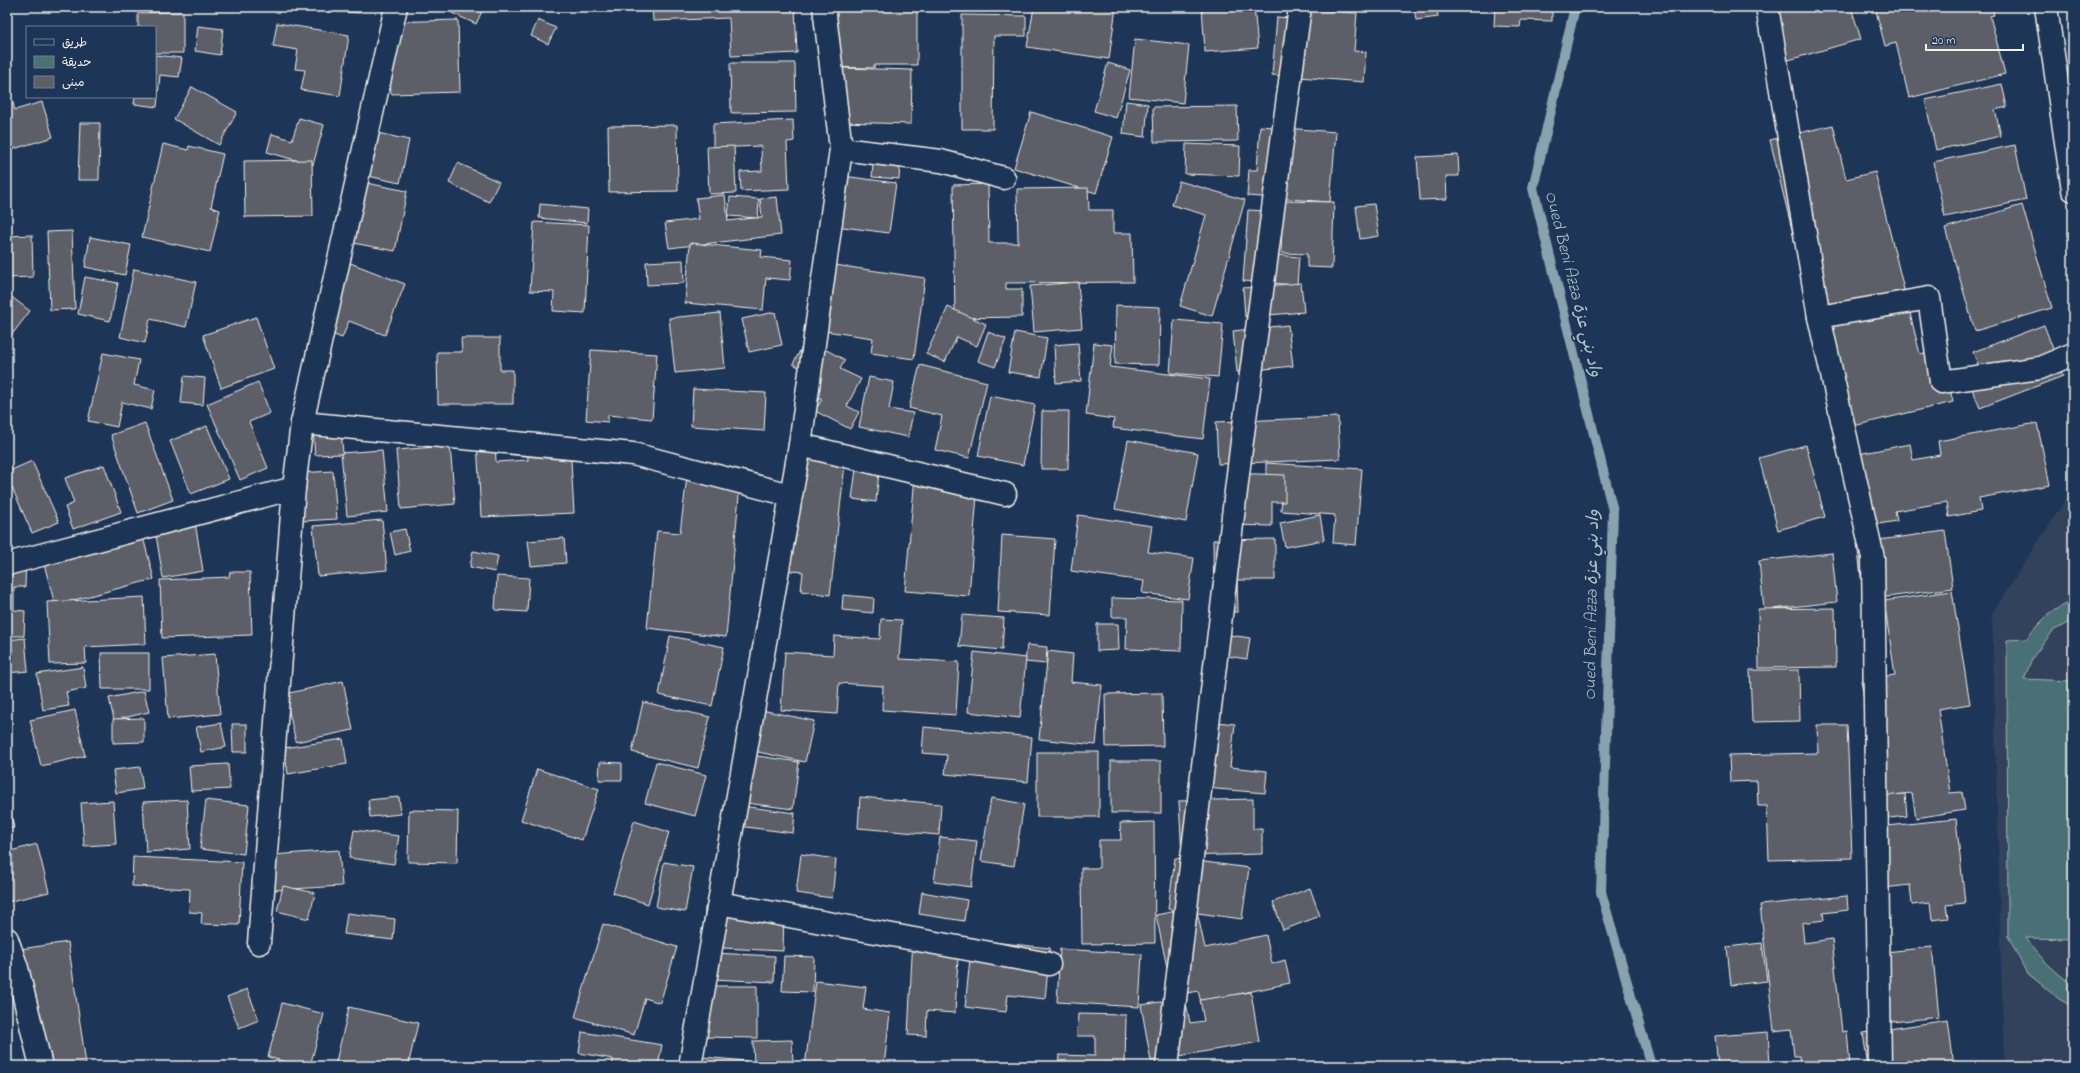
<svg xmlns="http://www.w3.org/2000/svg" width="2080" height="1073" viewBox="0 0 2080 1073" font-family="'Indie Flower','Playpen Sans Arabic',sans-serif">
	<style>
		.built { fill: #30425c }
		.green { fill: #4a7174; stroke: #9fb1ae }
		.lines { fill: none; stroke-linecap: round; stroke-linejoin: round }
		.stream { stroke: #89a2ae; stroke-width: 10 }
		.building { fill: #5d5f67; stroke: #f4f1e8 }
		.minor-casing { stroke: #f4f1e8; stroke-width: 25 }
		.minor { stroke: #1d3557; stroke-width: 22 }
		.labels { text-anchor: middle; dominant-baseline: central; stroke-width: 3.5; stroke-linejoin: round; paint-order: stroke }
		.water-label { font-size: 17px; font-style: italic; fill: #b6c3c6; stroke: #1d3557 }
	</style>
	<rect width="100%" height="100%" fill="#1d3557"/>
	<filter id="ink" filterUnits="userSpaceOnUse"><feTurbulence type="fractalNoise" baseFrequency=".025" numOctaves="2"/><feDisplacementMap in="SourceGraphic" scale="8" xChannelSelector="R" yChannelSelector="G"/><feConvolveMatrix kernelMatrix="1 2 1 2 8 2 1 2 1" color-interpolation-filters="sRGB"/></filter>
	<g filter="url(#ink)">
		<polygon class="built" points="2073,488 2073,1066 2004,1066 1992,613"/>
		<path class="green" d="M2073,601v19l-20,11 -20,26 -9,22 49,2v258l-47,-1c13,19 28,33 47,47v22l-14,-8 -33,-27 -18,-36 -1,-296 19,-1c14,-17 26,-31 47,-38z"/>
		<g class="lines">
			<polyline class="stream" points="1575,7 1533,188 1613,511 1601,892 1651,1066"/>
		</g>
		<g class="building">
			<polygon points="152,7 186,7 152,10"/>
			<polygon points="253,7 360,7 360,13"/>
			<polygon points="439,7 484,7 476,24"/>
			<polygon points="652,7 795,7 797,53 731,56 729,18 653,21"/>
			<polygon points="826,7 917,7 917,65 874,65 874,68 826,67"/>
			<polygon points="1034,7 1116,7 1109,59 1027,47"/>
			<polygon points="1202,7 1254,7 1258,48 1205,52"/>
			<polygon points="1414,7 1437,7 1438,17 1416,20"/>
			<polygon points="1495,7 1552,7 1552,21 1521,20 1520,27 1494,26"/>
			<polygon points="1758,7 1851,7 1861,39 1775,64"/>
			<polygon points="1875,7 1992,7 1994,15 1990,16 2005,74 1909,98 1896,43 1885,46"/>
			<polygon points="1303,9 1357,13 1354,51 1366,52 1364,82 1272,75 1277,17 1303,19"/>
			<polygon points="183,12 183,53 155,53 155,27 138,27 138,13"/>
			<polygon points="962,15 1026,16 1026,36 994,36 993,129 962,129"/>
			<polygon points="458,20 460,92 391,94 388,22"/>
			<polygon points="538,20 556,28 548,44 531,36"/>
			<polygon points="277,23 349,35 340,96 301,90 305,70 295,69 298,50 273,46"/>
			<polygon points="198,26 223,29 220,55 195,51"/>
			<polygon points="1135,39 1189,45 1183,103 1129,97"/>
			<polygon points="155,55 182,58 179,77 160,75 157,107 134,104 135,97 155,97"/>
			<polygon points="730,63 795,63 796,112 731,113"/>
			<polygon points="1108,63 1130,70 1116,118 1094,111"/>
			<polygon points="842,68 912,70 911,124 840,122"/>
			<polygon points="2002,84 2007,107 1995,110 2001,136 1936,150 1925,100"/>
			<polygon points="192,87 237,112 219,145 174,119"/>
			<polygon points="9,89 15,110 42,102 53,137 7,151 7,90"/>
			<polygon points="1126,101 1148,104 1145,137 1123,134"/>
			<polygon points="1237,106 1238,141 1154,142 1153,107"/>
			<polygon points="1031,112 1113,137 1096,193 1014,168"/>
			<polygon points="299,118 324,125 313,165 267,152 272,134 292,140"/>
			<polygon points="793,120 794,141 787,142 789,189 741,191 740,172 762,171 761,146 713,148 713,124"/>
			<polygon points="80,123 100,123 99,180 78,180"/>
			<polygon points="677,125 678,191 609,192 608,126"/>
			<polygon points="1833,125 1846,179 1875,172 1920,354 1941,349 1953,402 1841,429 1770,140"/>
			<polygon points="1260,126 1336,132 1330,202 1247,196 1249,170 1257,170"/>
			<polygon points="364,130 409,140 400,183 354,173"/>
			<polygon points="163,144 188,150 189,146 223,154 211,207 220,210 210,252 142,237"/>
			<polygon points="1186,144 1240,146 1239,176 1185,174"/>
			<polygon points="2015,145 2026,200 1945,217 1933,162"/>
			<polygon points="734,146 736,193 709,194 707,147"/>
			<polygon points="874,150 901,152 899,179 872,177"/>
			<polygon points="1458,155 1459,176 1446,176 1447,199 1420,200 1417,157"/>
			<polygon points="312,160 313,216 245,217 244,161"/>
			<polygon points="458,163 499,182 489,202 449,183"/>
			<polygon points="843,176 896,183 889,233 836,226"/>
			<polygon points="356,181 407,191 395,251 343,241"/>
			<polygon points="1179,181 1245,200 1212,316 1180,306 1206,215 1172,205"/>
			<polygon points="988,184 989,243 1018,243 1017,189 1088,188 1089,210 1113,210 1113,233 1132,233 1133,282 1006,283 1006,289 1022,289 1022,317 955,318 953,185"/>
			<polygon points="725,195 728,221 762,217 760,199 777,197 781,235 669,248 665,223 699,219 696,198"/>
			<polygon points="730,197 759,199 758,218 728,216"/>
			<polygon points="1283,201 1334,202 1332,268 1307,267 1307,254 1281,253"/>
			<polygon points="540,204 588,209 587,223 539,218"/>
			<polygon points="1374,204 1379,236 1360,239 1356,206"/>
			<polygon points="2022,205 2052,308 1975,331 1945,228"/>
			<polygon points="1248,210 1267,211 1278,255 1299,257 1297,285 1243,281"/>
			<polygon points="534,222 589,225 585,313 553,311 554,292 530,291"/>
			<polygon points="72,231 75,309 50,310 47,232"/>
			<polygon points="32,235 33,277 7,278 7,236"/>
			<polygon points="90,237 131,245 125,275 85,267"/>
			<polygon points="690,243 762,250 761,257 792,260 790,280 766,278 763,310 685,303"/>
			<polygon points="340,259 405,284 385,335 349,321 342,338 314,327"/>
			<polygon points="683,260 684,283 647,285 646,262"/>
			<polygon points="814,262 925,278 914,359 871,353 873,338 805,328"/>
			<polygon points="134,269 196,282 186,327 150,319 145,343 120,337"/>
			<polygon points="85,277 118,283 110,321 78,314"/>
			<polygon points="1078,282 1082,328 1034,332 1030,286"/>
			<polygon points="1301,283 1304,312 1245,317 1243,288"/>
			<polygon points="9,295 30,311 7,341 7,298"/>
			<polygon points="1116,305 1160,307 1159,365 1115,364"/>
			<polygon points="948,307 986,324 977,346 957,337 945,362 926,354"/>
			<polygon points="775,312 782,345 749,352 742,319"/>
			<polygon points="720,313 725,368 675,373 669,318"/>
			<polygon points="256,317 274,369 221,388 203,335"/>
			<polygon points="1174,320 1223,324 1218,377 1170,373"/>
			<polygon points="1288,325 1293,366 1237,372 1233,331"/>
			<polygon points="2044,325 2063,376 1980,408 1968,379 1982,374 1973,352"/>
			<polygon points="988,332 1006,339 995,367 978,361"/>
			<polygon points="1015,332 1047,338 1041,377 1008,372"/>
			<polygon points="461,338 500,338 500,370 513,370 513,404 438,404 437,352 462,352"/>
			<polygon points="806,339 845,360 840,369 861,379 847,406 859,412 850,429 815,411 822,399 800,387 808,372 793,364"/>
			<polygon points="1078,343 1081,381 1056,383 1054,345"/>
			<polygon points="1094,343 1113,345 1110,367 1210,379 1203,439 1113,428 1114,419 1086,415"/>
			<polygon points="591,350 657,354 652,419 608,415 608,422 586,420"/>
			<polygon points="103,353 139,360 134,385 155,390 151,409 122,402 117,427 88,421"/>
			<polygon points="920,365 987,382 969,458 935,450 942,416 909,408"/>
			<polygon points="184,376 205,378 203,405 181,403"/>
			<polygon points="869,377 894,382 889,409 913,413 908,437 859,427"/>
			<polygon points="258,382 270,413 249,422 268,468 240,480 207,404"/>
			<polygon points="693,389 766,393 764,431 691,426"/>
			<polygon points="990,396 1035,405 1023,465 978,456"/>
			<polygon points="1042,411 1069,411 1068,469 1041,469"/>
			<polygon points="1338,417 1340,459 1218,464 1216,422"/>
			<polygon points="145,423 173,500 138,513 111,435"/>
			<polygon points="2037,423 2050,485 1979,498 1981,511 1949,517 1947,502 1895,511 1897,521 1866,526 1853,455 1910,444 1913,460 1940,455 1938,441"/>
			<polygon points="207,426 229,479 191,494 170,441"/>
			<polygon points="341,429 343,454 315,455 313,431"/>
			<polygon points="477,440 495,440 496,462 528,460 527,446 570,444 574,513 481,517"/>
			<polygon points="1128,440 1198,453 1186,522 1115,509"/>
			<polygon points="1806,445 1825,517 1778,530 1759,458"/>
			<polygon points="450,446 455,504 401,509 396,450"/>
			<polygon points="382,450 388,512 347,516 341,453"/>
			<polygon points="791,450 846,456 830,595 801,591 803,572 770,569 776,512 784,513"/>
			<polygon points="32,461 59,522 32,533 7,476 7,472"/>
			<polygon points="1266,463 1362,469 1356,545 1333,543 1335,515 1281,511 1283,477 1266,477"/>
			<polygon points="104,465 121,512 73,529 65,507 74,503 65,478"/>
			<polygon points="688,468 741,474 726,637 647,628 657,531 680,533"/>
			<polygon points="856,469 879,472 876,502 852,499"/>
			<polygon points="333,471 337,519 301,521 298,473"/>
			<polygon points="1228,473 1285,475 1285,502 1272,502 1272,526 1227,525"/>
			<polygon points="915,476 978,482 969,596 905,591"/>
			<polygon points="193,510 203,571 163,578 153,516"/>
			<polygon points="1078,515 1152,526 1148,552 1194,558 1188,599 1142,593 1144,581 1071,571"/>
			<polygon points="1320,515 1324,540 1285,547 1280,523"/>
			<polygon points="382,520 387,570 318,576 313,526"/>
			<polygon points="139,522 154,579 55,605 40,549"/>
			<polygon points="405,529 410,551 395,555 390,532"/>
			<polygon points="1945,531 1953,588 1880,598 1876,575 1861,577 1857,543"/>
			<polygon points="1002,535 1055,539 1050,615 998,612"/>
			<polygon points="564,538 566,563 531,566 528,541"/>
			<polygon points="1275,539 1275,580 1237,580 1238,612 1214,612 1213,540"/>
			<polygon points="473,551 498,556 495,572 470,567"/>
			<polygon points="7,553 26,553 25,587 14,587 14,610 25,611 24,636 7,636"/>
			<polygon points="1832,553 1837,602 1764,610 1759,561"/>
			<polygon points="230,572 250,572 252,635 162,638 160,580 229,577"/>
			<polygon points="497,576 529,578 527,612 495,610"/>
			<polygon points="1952,591 1970,704 1938,709 1950,793 1962,792 1965,810 1916,818 1912,793 1886,796 1875,773 1861,680 1895,675 1884,601"/>
			<polygon points="843,595 874,598 873,613 842,610"/>
			<polygon points="144,597 146,644 85,647 86,663 50,664 47,602"/>
			<polygon points="1112,598 1182,600 1181,651 1126,649 1127,617 1112,617"/>
			<polygon points="1835,608 1836,667 1759,668 1758,609"/>
			<polygon points="962,615 1004,618 1002,650 959,646"/>
			<polygon points="881,619 902,620 899,659 959,662 956,715 882,710 883,686 839,683 837,714 781,710 785,652 833,655 834,636 880,639"/>
			<polygon points="1097,624 1118,624 1119,650 1097,651"/>
			<polygon points="1216,633 1250,638 1247,659 1214,654"/>
			<polygon points="670,636 724,647 712,706 659,695"/>
			<polygon points="25,638 28,671 7,673 7,640"/>
			<polygon points="1027,645 1047,647 1046,664 1025,662"/>
			<polygon points="1048,651 1073,654 1071,682 1102,685 1096,745 1039,739"/>
			<polygon points="974,652 1026,658 1020,718 968,712"/>
			<polygon points="101,653 149,653 149,689 102,689"/>
			<polygon points="215,654 220,714 168,719 163,658"/>
			<polygon points="83,667 86,688 66,692 69,706 43,710 37,674"/>
			<polygon points="1750,670 1799,670 1800,721 1752,722"/>
			<polygon points="343,681 353,730 296,742 285,694"/>
			<polygon points="144,691 149,712 114,720 109,698"/>
			<polygon points="1162,693 1163,746 1106,747 1105,694"/>
			<polygon points="643,702 710,717 698,768 632,752"/>
			<polygon points="752,708 814,721 805,762 744,749"/>
			<polygon points="75,710 85,756 41,766 30,720"/>
			<polygon points="144,718 144,742 113,743 113,719"/>
			<polygon points="1199,720 1235,724 1230,767 1267,771 1265,793 1193,787"/>
			<polygon points="221,723 226,747 201,752 196,727"/>
			<polygon points="232,724 247,724 247,752 233,752"/>
			<polygon points="1817,725 1847,725 1852,858 1769,860 1767,806 1758,806 1757,781 1730,782 1729,755 1818,753"/>
			<polygon points="924,727 1032,737 1028,782 945,774 947,755 922,753"/>
			<polygon points="343,739 347,764 288,774 284,748"/>
			<rect x="1037" y="752" width="62" height="65"/>
			<polygon points="736,753 799,762 793,809 730,801"/>
			<rect x="1111" y="761" width="50" height="52"/>
			<polygon points="600,762 622,763 622,780 599,780"/>
			<polygon points="656,762 706,775 695,816 645,803"/>
			<polygon points="228,764 230,789 191,791 189,766"/>
			<polygon points="140,767 143,789 116,793 113,770"/>
			<polygon points="537,769 599,789 582,840 521,820"/>
			<polygon points="1905,794 1907,816 1872,820 1870,797"/>
			<polygon points="7,796 14,828 7,829"/>
			<polygon points="399,797 401,814 370,817 368,800"/>
			<polygon points="860,797 941,804 939,835 858,828"/>
			<polygon points="991,798 1024,804 1014,866 981,861"/>
			<polygon points="1253,799 1253,829 1262,829 1262,854 1182,856 1179,801"/>
			<polygon points="187,800 190,849 146,852 143,802"/>
			<polygon points="206,800 249,805 244,854 200,849"/>
			<polygon points="113,801 116,844 84,846 81,803"/>
			<polygon points="733,805 795,813 793,833 730,825"/>
			<polygon points="409,810 458,811 457,863 408,862"/>
			<polygon points="1956,819 1965,903 1946,905 1948,918 1932,920 1930,903 1912,905 1910,885 1883,888 1877,827"/>
			<polygon points="634,821 669,832 648,904 613,893"/>
			<polygon points="1154,822 1155,943 1082,944 1081,868 1099,868 1099,840 1121,840 1120,823"/>
			<polygon points="354,830 399,836 394,864 349,858"/>
			<polygon points="940,837 977,841 971,887 934,882"/>
			<polygon points="37,844 49,892 7,902 7,852"/>
			<polygon points="339,850 342,886 275,890 273,855"/>
			<polygon points="801,854 836,859 832,898 796,893"/>
			<polygon points="133,857 242,862 239,925 201,924 202,913 189,912 190,889 132,886"/>
			<polygon points="1175,858 1249,868 1242,919 1168,909"/>
			<polygon points="664,862 693,867 685,912 656,907"/>
			<polygon points="283,886 315,893 309,919 277,911"/>
			<polygon points="1310,888 1320,916 1283,930 1273,902"/>
			<polygon points="922,892 967,900 964,921 919,914"/>
			<polygon points="1847,896 1848,910 1823,913 1824,920 1802,923 1804,943 1832,939 1842,1032 1847,1031 1850,1066 1800,1066 1799,1056 1794,1056 1791,1029 1774,1031 1760,905"/>
			<polygon points="705,907 784,911 783,951 703,947"/>
			<polygon points="1196,907 1205,948 1266,935 1272,964 1285,960 1290,983 1201,1002 1198,991 1173,996 1156,915"/>
			<polygon points="347,913 395,919 393,940 344,934"/>
			<polygon points="603,924 677,947 660,1003 645,998 634,1035 575,1017"/>
			<polygon points="913,937 959,939 955,1013 927,1011 926,1036 908,1035"/>
			<polygon points="972,940 1050,948 1045,999 1008,995 1006,1012 965,1007"/>
			<polygon points="68,942 86,1064 72,1066 31,1066 14,950"/>
			<polygon points="1762,943 1767,981 1731,985 1727,947"/>
			<polygon points="1932,947 1939,1017 1874,1024 1867,954"/>
			<polygon points="1060,949 1142,954 1139,1007 1057,1002"/>
			<polygon points="712,953 775,956 774,982 711,979"/>
			<polygon points="784,956 814,957 813,992 782,991"/>
			<polygon points="816,981 866,987 863,1009 890,1013 884,1066 805,1066"/>
			<polygon points="700,986 757,986 757,1038 700,1037"/>
			<polygon points="247,989 259,1020 239,1028 227,997"/>
			<polygon points="1251,992 1259,1042 1151,1061 1141,1005 1185,998 1190,1023 1204,1021 1200,1000"/>
			<polygon points="282,1003 324,1014 310,1066 301,1066 268,1057"/>
			<polygon points="349,1007 418,1023 408,1066 389,1064 389,1066 335,1066"/>
			<polygon points="1078,1014 1126,1015 1125,1066 1058,1066 1059,1055 1095,1056 1095,1036 1077,1036"/>
			<polygon points="1948,1020 1954,1066 1868,1066 1863,1033"/>
			<polygon points="582,1032 662,1045 658,1066 612,1066 613,1059 579,1053"/>
			<polygon points="1768,1032 1770,1066 1718,1066 1715,1036"/>
			<polygon points="792,1040 793,1066 754,1066 753,1041"/>
			<polygon points="692,1056 746,1061 746,1066 691,1066"/>
		</g>
		<g class="lines">
			<g class="minor-casing">
				<g id="minor">
					<polyline points="1767,7 1819,317 1873,558 1880,1066"/>
					<polyline points="2046,7 2073,190"/>
					<polyline points="841,149 941,161 1004,178"/>
					<polyline points="1819,317 1929,298 1941,382 2040,368 2073,354"/>
					<polyline points="302,423 633,454 790,495"/>
					<polyline points="800,445 1005,494"/>
					<polyline points="294,488 302,423 396,7"/>
					<polyline points="7,564 294,488 259,943"/>
					<polyline points="719,903 1049,964"/>
					<polyline points="7,939 17,968 41,1066"/>
					<polyline points="690,1066 800,445 841,149 824,7"/>
					<polyline points="1167,1066 1242,441 1300,7"/>
				</g>
			</g>
			<use href="#minor" class="minor"/>
		</g>
	</g>
	<g class="labels">
		<g class="water-label">
			<text transform="translate(1573 284) rotate(76)">Oued Beni Azza واد بني عزة</text>
			<text transform="translate(1592 605) rotate(-89)">Oued Beni Azza واد بني عزة</text>
		</g>
	</g>
	<rect width="2080" height="1073" fill="none" stroke="#1d3557" stroke-width="24"/>
	<rect x="12" y="12" width="2056" height="1049" fill="none" stroke="#f4f1e8" stroke-width="1.5" filter="url(#ink)"/>
	<rect x="26" y="26" width="130" height="72" fill="#1d3557" stroke="#738091"/>
	<rect x="34" y="39" width="20" height="6" fill="#1d3557" stroke="#738091"/>
	<text x="62" y="46" font-size="12" fill="#f4f1e8">طريق</text>
	<rect x="34" y="56" width="20" height="12" fill="#4a7174" stroke="#738091"/>
	<text x="62" y="66" font-size="12" fill="#f4f1e8">حديقة</text>
	<rect x="34" y="76" width="20" height="12" fill="#5d5f67" stroke="#738091"/>
	<text x="62" y="86" font-size="12" fill="#f4f1e8">مبنى</text>
	<path d="M1926 44v6h97v-6" fill="none" stroke="#f4f1e8" stroke-width="2"/>
	<text x="1932" y="44" font-size="12" fill="#f4f1e8" stroke="#1d3557" stroke-width="3" paint-order="stroke">20 m</text>
</svg>
